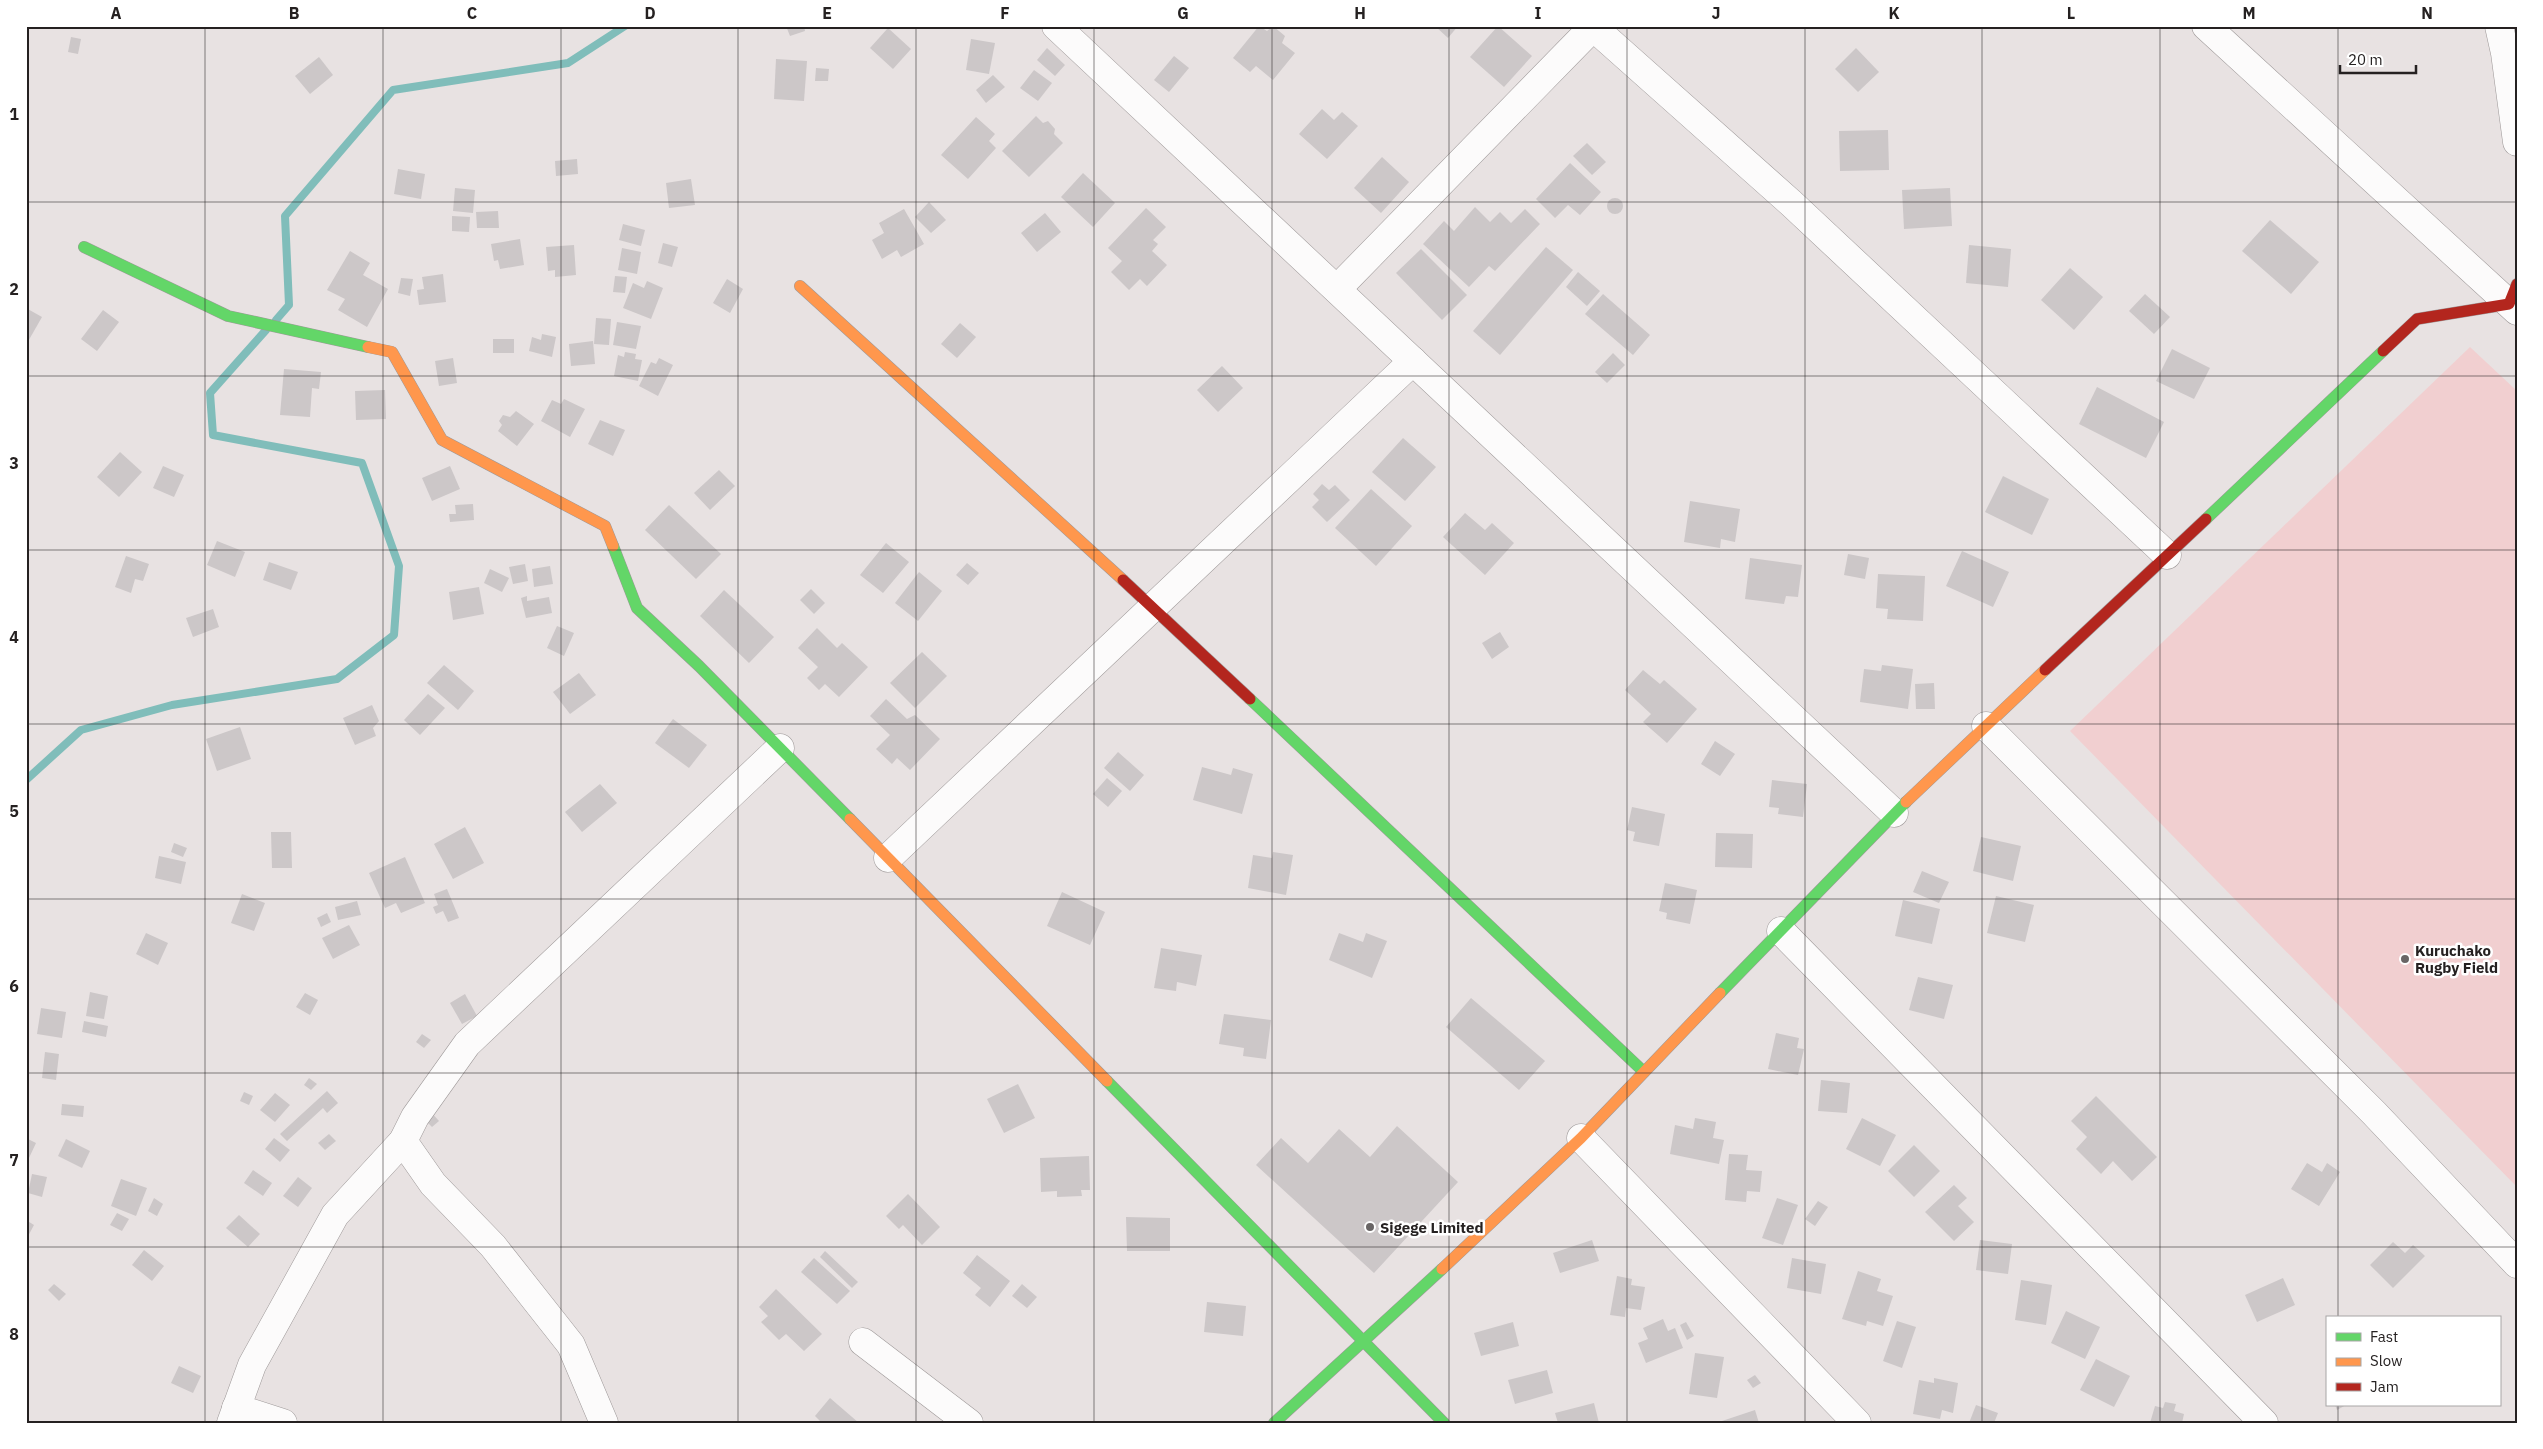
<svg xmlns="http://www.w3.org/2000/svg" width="2543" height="1449" viewBox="0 0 2543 1449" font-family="'IBM Plex Sans',sans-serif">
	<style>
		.green { fill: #f1cfd0 }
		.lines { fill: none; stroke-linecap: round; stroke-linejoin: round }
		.stream { stroke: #80bdba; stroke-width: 8 }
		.building { fill: #ccc7c8 }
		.street-casing { stroke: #9e9999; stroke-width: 29 }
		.fast-casing { stroke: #9e9999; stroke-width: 12 }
		.slow-casing { stroke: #9e9999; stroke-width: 12 }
		.jam-casing { stroke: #9e9999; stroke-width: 12 }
		.street { stroke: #fcfbfb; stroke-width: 28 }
		.fast { stroke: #63d668; stroke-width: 11 }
		.slow { stroke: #ff974d; stroke-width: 11 }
		.jam { stroke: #b3261e; stroke-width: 11 }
		.grid { fill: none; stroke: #252121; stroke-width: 1; stroke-opacity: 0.55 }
		.poi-dot { fill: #696565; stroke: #fff; stroke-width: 2 }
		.labels { text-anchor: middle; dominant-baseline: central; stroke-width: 5; stroke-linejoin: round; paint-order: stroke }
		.poi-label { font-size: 15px; font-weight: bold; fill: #252121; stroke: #fff; text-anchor: start }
		.neatline { fill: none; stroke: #252121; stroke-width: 2 }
		.grid-label { font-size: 16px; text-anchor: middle; font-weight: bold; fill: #252121 }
	</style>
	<rect width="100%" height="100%" fill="#e8e2e2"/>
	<polygon class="green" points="2470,347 2517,391 2517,1187 2070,731"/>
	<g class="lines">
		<g class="stream">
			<polyline points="276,320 289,305 285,216 393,90 568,63 625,26"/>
			<polyline points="26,780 81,730 172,705 337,679 394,635 399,566 362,463 213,435 210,393 266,330"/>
		</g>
	</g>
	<g class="building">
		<polygon points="786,26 804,26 805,31 790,36"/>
		<polygon points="1259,26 1267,31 1273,26 1285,36 1282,43 1295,53 1273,80 1256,66 1250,72 1233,58"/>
		<polygon points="1435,26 1458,26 1448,38"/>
		<polygon points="1498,26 1532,56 1504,87 1470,57"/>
		<polygon points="888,28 911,49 893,69 870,48"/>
		<polygon points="71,37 81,39 78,54 68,52"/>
		<polygon points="971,39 995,43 989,74 966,70"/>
		<polygon points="1047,48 1065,65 1055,76 1037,60"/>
		<polygon points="1856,48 1879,72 1858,92 1835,69"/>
		<polygon points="1174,56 1189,68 1169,92 1154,80"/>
		<polygon points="319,57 333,75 310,94 295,76"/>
		<polygon points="776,59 807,61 804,101 774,99"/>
		<polygon points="816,68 829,69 828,81 815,81"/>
		<polygon points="1034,70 1052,83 1038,101 1020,88"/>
		<polygon points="993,75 1005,87 986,103 976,90"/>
		<polygon points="1322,109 1334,120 1342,112 1358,126 1327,159 1299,134"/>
		<polygon points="1036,116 1043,123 1048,121 1055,129 1054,134 1063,143 1029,177 1002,151"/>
		<polygon points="976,117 995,134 989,141 996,148 968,179 941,155"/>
		<polygon points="1888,130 1889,170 1840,171 1839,131"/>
		<polygon points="1587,143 1606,162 1592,175 1573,156"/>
		<polygon points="1382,157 1409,182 1381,213 1354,188"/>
		<polygon points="577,159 578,174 556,176 555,161"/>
		<polygon points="1570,163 1601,192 1580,215 1568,205 1555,218 1536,199"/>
		<polygon points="398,169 425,174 421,199 394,194"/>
		<polygon points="1083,173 1115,203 1093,227 1061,197"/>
		<polygon points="691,179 695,205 669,208 666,183"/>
		<polygon points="455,188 475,190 473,213 453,211"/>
		<polygon points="1950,188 1952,226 1904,229 1902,190"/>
		<circle cx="1615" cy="206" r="8"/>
		<polygon points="929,202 946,220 931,233 915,217"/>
		<polygon points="1475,207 1490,222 1500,212 1511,223 1525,209 1540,224 1495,271 1489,266 1469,287 1423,244 1444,221 1454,231"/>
		<polygon points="1146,208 1166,227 1153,240 1158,244 1152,251 1167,265 1147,286 1140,279 1129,290 1111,272 1122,261 1108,248"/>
		<polygon points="904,209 924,244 901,257 897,250 882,259 872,240 884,233 879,223"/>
		<polygon points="498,211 499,228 477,228 476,212"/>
		<polygon points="1045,213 1061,232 1037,252 1021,233"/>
		<polygon points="452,216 470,217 469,232 452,231"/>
		<polygon points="2270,220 2319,262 2291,294 2242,251"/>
		<polygon points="623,224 645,230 641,246 619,240"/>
		<polygon points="520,239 524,265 500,269 498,260 494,261 491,244"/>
		<polygon points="663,243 678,247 672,267 658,263"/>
		<polygon points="574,245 576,275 555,277 555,270 548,271 546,247"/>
		<polygon points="1969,245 2011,249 2008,287 1966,283"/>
		<polygon points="1546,247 1573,270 1500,355 1473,331"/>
		<polygon points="622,248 641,252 637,274 618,270"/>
		<polygon points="1421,249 1467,295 1442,320 1396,273"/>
		<polygon points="350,251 370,263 363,275 388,289 367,327 338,310 345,299 327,290"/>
		<polygon points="2070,268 2103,297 2074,330 2041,300"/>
		<polygon points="1578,272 1600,291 1587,306 1566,287"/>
		<polygon points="443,274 446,302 419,305 417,290 424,289 422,277"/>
		<polygon points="615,276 627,277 625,293 613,292"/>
		<polygon points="401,278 413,279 410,296 398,293"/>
		<polygon points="727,279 743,289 730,313 713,303"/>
		<polygon points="647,281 663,288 651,319 623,308 633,283 644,288"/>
		<polygon points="1603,294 1650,335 1633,355 1585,314"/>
		<polygon points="2145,294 2170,317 2154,334 2129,311"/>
		<polygon points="26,308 42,317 26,345"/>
		<polygon points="103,310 119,322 97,351 81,339"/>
		<polygon points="596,318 611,319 609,345 594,344"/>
		<polygon points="617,322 641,326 636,349 613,345"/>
		<polygon points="960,323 976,337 957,358 941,344"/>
		<polygon points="542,334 556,337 552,357 529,351 532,337 541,340"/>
		<rect x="493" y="339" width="21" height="14"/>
		<polygon points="593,341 595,364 571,366 569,344"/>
		<polygon points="2172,349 2210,368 2194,399 2156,381"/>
		<polygon points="625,352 636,354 635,359 642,360 638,381 614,376 618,355 624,357"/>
		<polygon points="1613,353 1625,365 1607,383 1595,372"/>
		<polygon points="453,358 457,383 439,386 435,361"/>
		<polygon points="659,358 673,365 658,396 639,386 651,362 656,364"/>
		<polygon points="1222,366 1243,388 1218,412 1197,390"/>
		<polygon points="284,369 321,372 319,389 312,388 310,417 280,415"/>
		<polygon points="2097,387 2164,422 2146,458 2079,424"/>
		<polygon points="385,390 386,419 356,420 355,391"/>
		<polygon points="564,399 585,409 570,437 541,421 552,400 561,404"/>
		<polygon points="516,411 534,424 517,446 498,431 502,425 499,421 503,415 510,417"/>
		<polygon points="600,420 625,430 613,456 588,444"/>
		<polygon points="1403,438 1436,467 1405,501 1372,472"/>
		<polygon points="120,452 142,472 119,497 97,477"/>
		<polygon points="163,466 184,475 174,497 153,488"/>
		<polygon points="450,466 460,489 432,501 422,478"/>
		<polygon points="719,470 735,486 710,510 694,493"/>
		<polygon points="2003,476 2049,499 2032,535 1985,512"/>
		<polygon points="1322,484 1329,490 1335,485 1350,500 1327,522 1312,507 1319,500 1313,494"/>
		<polygon points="1371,489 1412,526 1376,566 1335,528"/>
		<polygon points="1690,501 1740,509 1735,542 1721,539 1720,548 1684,542"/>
		<polygon points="473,504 474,520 450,522 449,514 456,514 455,505"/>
		<polygon points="669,505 721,554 696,579 645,530"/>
		<polygon points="1465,513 1485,530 1492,523 1514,543 1485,575 1443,537"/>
		<polygon points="217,541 245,552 235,577 207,565"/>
		<polygon points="886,543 909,562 883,593 860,575"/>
		<polygon points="1962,551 2009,572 1993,607 1946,586"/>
		<polygon points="1848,554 1869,558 1865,579 1844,575"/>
		<polygon points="126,556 149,564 143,581 135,579 131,593 115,587"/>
		<polygon points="1750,558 1802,565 1798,597 1786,596 1784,604 1745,599"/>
		<polygon points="269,562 298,572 291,590 263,580"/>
		<polygon points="967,563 979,573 968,585 956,575"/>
		<polygon points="525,564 528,581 513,584 509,567"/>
		<polygon points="550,566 553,584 534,587 532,569"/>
		<polygon points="490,569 509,578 502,592 484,583"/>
		<polygon points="919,572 942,591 918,621 895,603"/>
		<polygon points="1878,574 1925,576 1923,621 1887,619 1888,609 1876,608"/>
		<polygon points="479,587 484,614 453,620 449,592"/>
		<polygon points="811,589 825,603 814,614 800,600"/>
		<polygon points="724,590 774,637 749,663 700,616"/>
		<polygon points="527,596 527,601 549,597 552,613 526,618 521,598"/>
		<polygon points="213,609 219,627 193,637 186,618"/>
		<polygon points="557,626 574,633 564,656 547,648"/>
		<polygon points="817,628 837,648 842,643 868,667 839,697 825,684 819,690 807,678 818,667 798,648"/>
		<polygon points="1500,632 1509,647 1492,659 1482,643"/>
		<polygon points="922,652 947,676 915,708 890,683"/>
		<polygon points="444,665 474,691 458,710 427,683"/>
		<polygon points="1882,665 1913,669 1908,709 1860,702 1864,669 1881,671"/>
		<polygon points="1643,670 1660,684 1664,680 1697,709 1667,743 1643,722 1651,714 1625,690"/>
		<polygon points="579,673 596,695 570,714 553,692"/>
		<polygon points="1934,683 1935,709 1916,709 1915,684"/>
		<polygon points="428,694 445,708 420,735 404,720"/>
		<polygon points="886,699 907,719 915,715 940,739 910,770 897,758 892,764 876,749 890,735 870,716"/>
		<polygon points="372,705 379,721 373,728 376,736 355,745 343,718"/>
		<polygon points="673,719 707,745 689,768 655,743"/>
		<polygon points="240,727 251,759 217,771 206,739"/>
		<polygon points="1715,741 1735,754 1720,776 1701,764"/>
		<polygon points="1118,752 1144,775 1130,791 1104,768"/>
		<polygon points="1202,767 1231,775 1233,768 1253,774 1242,814 1193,800"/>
		<polygon points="1107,778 1122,791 1108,807 1093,794"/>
		<polygon points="1772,780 1807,784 1803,817 1778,814 1779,808 1769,807"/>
		<polygon points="600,784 617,803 582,832 565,812"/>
		<polygon points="1632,807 1665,814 1659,846 1633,841 1635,832 1627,830"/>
		<polygon points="465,827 484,863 453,879 434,844"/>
		<polygon points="271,832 291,832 292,868 272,868"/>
		<polygon points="1716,833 1753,834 1752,868 1715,867"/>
		<polygon points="1981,837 2021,846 2013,881 1973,871"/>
		<polygon points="174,843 187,848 183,857 171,852"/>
		<polygon points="1273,852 1293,855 1286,895 1248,888 1253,855 1272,858"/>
		<polygon points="159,856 186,862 181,884 155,878"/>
		<polygon points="405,857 425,903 401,913 396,903 385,908 369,873"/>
		<polygon points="1922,871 1949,882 1939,903 1913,892"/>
		<polygon points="1665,883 1697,890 1690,924 1666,919 1667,913 1659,911"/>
		<polygon points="447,889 459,918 448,922 443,911 436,914 433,907 438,905 434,894"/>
		<polygon points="1062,892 1105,912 1090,945 1047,926"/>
		<polygon points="242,894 265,903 254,931 231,923"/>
		<polygon points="1996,896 2034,905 2025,942 1987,933"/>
		<polygon points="1903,900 1940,909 1932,944 1895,936"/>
		<polygon points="357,901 361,915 338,920 335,907"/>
		<polygon points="327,913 331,922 321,927 317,918"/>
		<polygon points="349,925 360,945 333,959 322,938"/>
		<polygon points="146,933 168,943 158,965 136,954"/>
		<polygon points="1339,933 1363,942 1366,933 1387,941 1372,978 1329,960"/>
		<polygon points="1161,948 1202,955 1196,986 1177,982 1176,991 1154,988"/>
		<polygon points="1918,977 1953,985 1944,1019 1909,1010"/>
		<polygon points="90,992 108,996 104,1019 86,1016"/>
		<polygon points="305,993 318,1000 310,1015 296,1007"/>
		<polygon points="465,994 477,1016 462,1024 450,1003"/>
		<polygon points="1471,998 1545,1061 1519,1090 1446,1027"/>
		<polygon points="41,1008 66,1012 62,1038 37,1034"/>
		<polygon points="1224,1014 1271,1020 1266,1059 1243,1056 1244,1048 1219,1044"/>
		<polygon points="84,1021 108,1026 106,1037 82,1032"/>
		<polygon points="1776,1033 1799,1038 1797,1048 1804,1049 1798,1075 1768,1069"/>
		<polygon points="422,1034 431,1040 424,1048 416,1042"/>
		<polygon points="45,1052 59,1054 56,1080 42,1078"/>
		<polygon points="309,1078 317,1084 311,1090 304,1085"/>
		<polygon points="1821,1080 1850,1083 1847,1113 1818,1111"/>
		<polygon points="1018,1084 1035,1118 1004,1133 987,1099"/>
		<polygon points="327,1091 338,1103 327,1113 323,1108 287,1141 280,1134"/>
		<polygon points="244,1092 253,1096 249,1105 240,1101"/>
		<polygon points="275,1093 290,1105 275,1122 260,1110"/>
		<polygon points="2096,1096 2157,1157 2132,1181 2113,1161 2101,1174 2076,1149 2087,1137 2071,1121"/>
		<polygon points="62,1104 84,1106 83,1117 61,1115"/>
		<polygon points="430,1111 439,1121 432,1127 423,1118"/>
		<polygon points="1695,1118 1716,1122 1713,1138 1724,1140 1719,1164 1670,1154 1675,1125 1693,1129"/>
		<polygon points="1862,1118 1896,1135 1880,1166 1846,1149"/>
		<polygon points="1397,1126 1458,1182 1374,1273 1256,1165 1281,1138 1308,1163 1339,1129 1370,1157"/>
		<polygon points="329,1134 336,1141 325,1150 318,1143"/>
		<polygon points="26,1138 36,1143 29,1158 26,1156"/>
		<polygon points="274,1138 290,1150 280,1162 265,1149"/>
		<polygon points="66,1139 90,1151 82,1168 58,1156"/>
		<polygon points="1914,1145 1940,1171 1914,1197 1888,1171"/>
		<polygon points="1729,1154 1748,1155 1746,1170 1762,1171 1760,1192 1747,1191 1746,1202 1725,1200"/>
		<polygon points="1089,1156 1090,1190 1081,1190 1082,1196 1057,1197 1057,1191 1041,1192 1040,1158"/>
		<polygon points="2307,1163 2322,1172 2327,1163 2340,1172 2319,1206 2291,1189"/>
		<polygon points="253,1170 272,1183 263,1196 244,1183"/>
		<polygon points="32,1174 47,1177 42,1197 28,1193"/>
		<polygon points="298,1177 312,1188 298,1207 283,1196"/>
		<polygon points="121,1179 147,1188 136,1216 111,1206"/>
		<polygon points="1954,1185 1967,1198 1958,1206 1974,1222 1954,1241 1925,1212"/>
		<polygon points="908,1194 940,1227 922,1245 903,1225 899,1229 886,1216"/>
		<polygon points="154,1198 163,1204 157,1216 148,1211"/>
		<polygon points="1777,1198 1798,1205 1783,1245 1762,1238"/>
		<polygon points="1818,1201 1828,1207 1815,1226 1805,1219"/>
		<polygon points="117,1213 129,1219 122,1231 110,1225"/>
		<polygon points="239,1215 260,1234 248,1247 226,1228"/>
		<polygon points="1126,1217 1170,1218 1170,1251 1127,1251"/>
		<polygon points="26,1220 34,1225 26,1240"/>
		<polygon points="1592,1240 1599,1261 1560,1273 1553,1253"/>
		<polygon points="1980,1240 2012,1244 2008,1274 1976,1270"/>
		<polygon points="2393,1242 2405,1253 2413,1245 2425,1256 2393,1288 2370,1265"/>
		<polygon points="144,1250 164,1266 152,1281 132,1265"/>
		<polygon points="825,1251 858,1282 852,1288 820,1257"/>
		<polygon points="977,1255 1010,1281 990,1307 975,1295 981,1288 963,1273"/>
		<polygon points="814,1258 850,1291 837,1304 801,1272"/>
		<polygon points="1792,1258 1826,1264 1821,1294 1787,1288"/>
		<polygon points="1858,1271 1881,1279 1877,1291 1893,1296 1883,1326 1867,1321 1866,1326 1842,1319"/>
		<polygon points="1617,1276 1632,1279 1631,1285 1645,1287 1641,1310 1626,1308 1625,1317 1610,1315"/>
		<polygon points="2283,1278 2295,1305 2257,1322 2245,1295"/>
		<polygon points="2021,1280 2052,1285 2046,1325 2015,1320"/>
		<polygon points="54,1284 66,1294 59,1301 48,1290"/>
		<polygon points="1022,1284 1037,1297 1027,1308 1012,1296"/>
		<polygon points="776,1289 822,1334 804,1351 786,1334 779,1340 761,1322 768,1316 759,1307"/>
		<polygon points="1207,1302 1246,1306 1243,1336 1204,1332"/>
		<polygon points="2066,1311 2100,1327 2085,1359 2051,1343"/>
		<polygon points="1663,1319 1668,1331 1675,1328 1683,1348 1646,1363 1638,1343 1648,1339 1643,1328"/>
		<polygon points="1897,1321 1916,1327 1902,1368 1883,1361"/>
		<polygon points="1513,1322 1519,1346 1481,1356 1474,1333"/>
		<polygon points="1686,1322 1694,1336 1687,1340 1680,1325"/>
		<polygon points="1695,1353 1724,1357 1717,1398 1689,1394"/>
		<polygon points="2096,1359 2130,1376 2114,1407 2080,1390"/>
		<polygon points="179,1366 201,1376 193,1393 171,1383"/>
		<polygon points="1547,1370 1553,1393 1515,1404 1508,1380"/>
		<polygon points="1755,1375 1761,1383 1753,1388 1747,1380"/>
		<polygon points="1934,1378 1958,1383 1953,1413 1942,1410 1940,1419 1913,1414 1919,1380 1934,1383"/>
		<polygon points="830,1398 859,1423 822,1423 815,1416"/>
		<polygon points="2165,1402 2176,1404 2174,1411 2184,1414 2182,1423 2150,1423 2155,1406 2163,1408"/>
		<polygon points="1594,1403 1599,1423 1558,1423 1555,1413"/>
		<polygon points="1976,1405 1998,1413 1994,1423 1969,1423"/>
		<polygon points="2335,1405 2346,1405 2337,1410"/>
		<polygon points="1755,1410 1759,1423 1719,1423 1719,1422"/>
	</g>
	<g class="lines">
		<g class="street-casing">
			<g id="street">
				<polyline points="1056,26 1894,813"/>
				<polyline points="1592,26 1791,203 2167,555"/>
				<polyline points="2206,26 2517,311"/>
				<polyline points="2499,26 2505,53 2517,142"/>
				<polyline points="1337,289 1593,27"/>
				<polyline points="1986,726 2374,1113 2517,1264"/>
				<polyline points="888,858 1413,361"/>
				<polyline points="1781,931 2264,1423"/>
				<polyline points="1581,1138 1857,1423"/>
				<polyline points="403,1141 433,1184 493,1246 571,1345 604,1423"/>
				<polyline points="863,1342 969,1423"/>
				<polyline points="236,1408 283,1423"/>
				<polyline points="231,1423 252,1365 335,1215 403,1141 415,1117 467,1044 780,748"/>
			</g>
		</g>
		<g class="fast-casing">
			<g id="fast">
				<polyline points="84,247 228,316 368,347"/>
				<polyline points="2206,519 2383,351"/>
				<polyline points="613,546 637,608 699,666 850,819"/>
				<polyline points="1250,699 1644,1072"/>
				<polyline points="1720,993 1906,802"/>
				<polyline points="1107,1081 1444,1423"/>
				<polyline points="1274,1423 1442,1269"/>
			</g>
		</g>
		<g class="slow-casing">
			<g id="slow">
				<polyline points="800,286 1123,580"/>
				<polyline points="368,347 392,352 442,440 605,526 613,546"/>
				<polyline points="1906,802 2045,670"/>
				<polyline points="850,819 1107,1081"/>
				<polyline points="1442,1269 1581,1138 1720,993"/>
			</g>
		</g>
		<g class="jam-casing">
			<g id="jam">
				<polyline points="2383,351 2417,319 2509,304 2517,284"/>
				<polyline points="1123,580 1250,699"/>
				<polyline points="2045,670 2206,519"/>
			</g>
		</g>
		<use href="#street" class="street"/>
		<use href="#fast" class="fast"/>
		<use href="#slow" class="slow"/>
		<use href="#jam" class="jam"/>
	</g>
	<path class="grid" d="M205,26v1397M383,26v1397M561,26v1397M738,26v1397M916,26v1397M1094,26v1397M1272,26v1397M1449,26v1397M1627,26v1397M1805,26v1397M1982,26v1397M2160,26v1397M2338,26v1292M26,202h2491M26,376h2491M26,550h2491M26,724h2491M26,899h2491M26,1073h2491M26,1247h2491M2338,1405v18"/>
	<g class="poi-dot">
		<circle cx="2405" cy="959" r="5"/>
		<circle cx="1370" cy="1227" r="5"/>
	</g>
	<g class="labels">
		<g class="poi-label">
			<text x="2415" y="950">Kuruchako<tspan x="2415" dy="17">Rugby Field</tspan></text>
			<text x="1380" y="1227">Sigege Limited</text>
		</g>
	</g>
	<rect width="2543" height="1449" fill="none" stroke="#ffffff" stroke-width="55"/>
	<rect x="2326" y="1316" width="175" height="90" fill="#ffffff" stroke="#a8a6a6"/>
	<rect x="2336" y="1333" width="25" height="8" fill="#63d668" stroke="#a8a6a6"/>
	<text x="2370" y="1342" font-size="15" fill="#252121">Fast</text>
	<rect x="2336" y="1358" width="25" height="8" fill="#ff974d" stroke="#a8a6a6"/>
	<text x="2370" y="1366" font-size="15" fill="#252121">Slow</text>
	<rect x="2336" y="1383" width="25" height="8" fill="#b3261e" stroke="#a8a6a6"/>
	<text x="2370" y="1392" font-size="15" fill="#252121">Jam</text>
	<path d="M2340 65v8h76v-8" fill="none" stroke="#252121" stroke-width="2.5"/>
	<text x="2348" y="65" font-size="15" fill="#252121" stroke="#ffffff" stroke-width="4" paint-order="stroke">20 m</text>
	<rect x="28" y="28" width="2488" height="1394" class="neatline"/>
	<g class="grid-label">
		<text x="116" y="19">A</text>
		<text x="294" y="19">B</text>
		<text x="472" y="19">C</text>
		<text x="650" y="19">D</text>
		<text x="827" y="19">E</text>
		<text x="1005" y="19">F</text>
		<text x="1183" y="19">G</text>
		<text x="1360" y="19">H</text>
		<text x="1538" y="19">I</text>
		<text x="1716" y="19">J</text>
		<text x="1894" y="19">K</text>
		<text x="2071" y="19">L</text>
		<text x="2249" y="19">M</text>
		<text x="2427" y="19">N</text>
		<text x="14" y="120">1</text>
		<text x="14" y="295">2</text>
		<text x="14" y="469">3</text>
		<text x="14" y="643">4</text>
		<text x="14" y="817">5</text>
		<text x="14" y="992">6</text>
		<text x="14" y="1166">7</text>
		<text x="14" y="1340">8</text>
	</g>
</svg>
